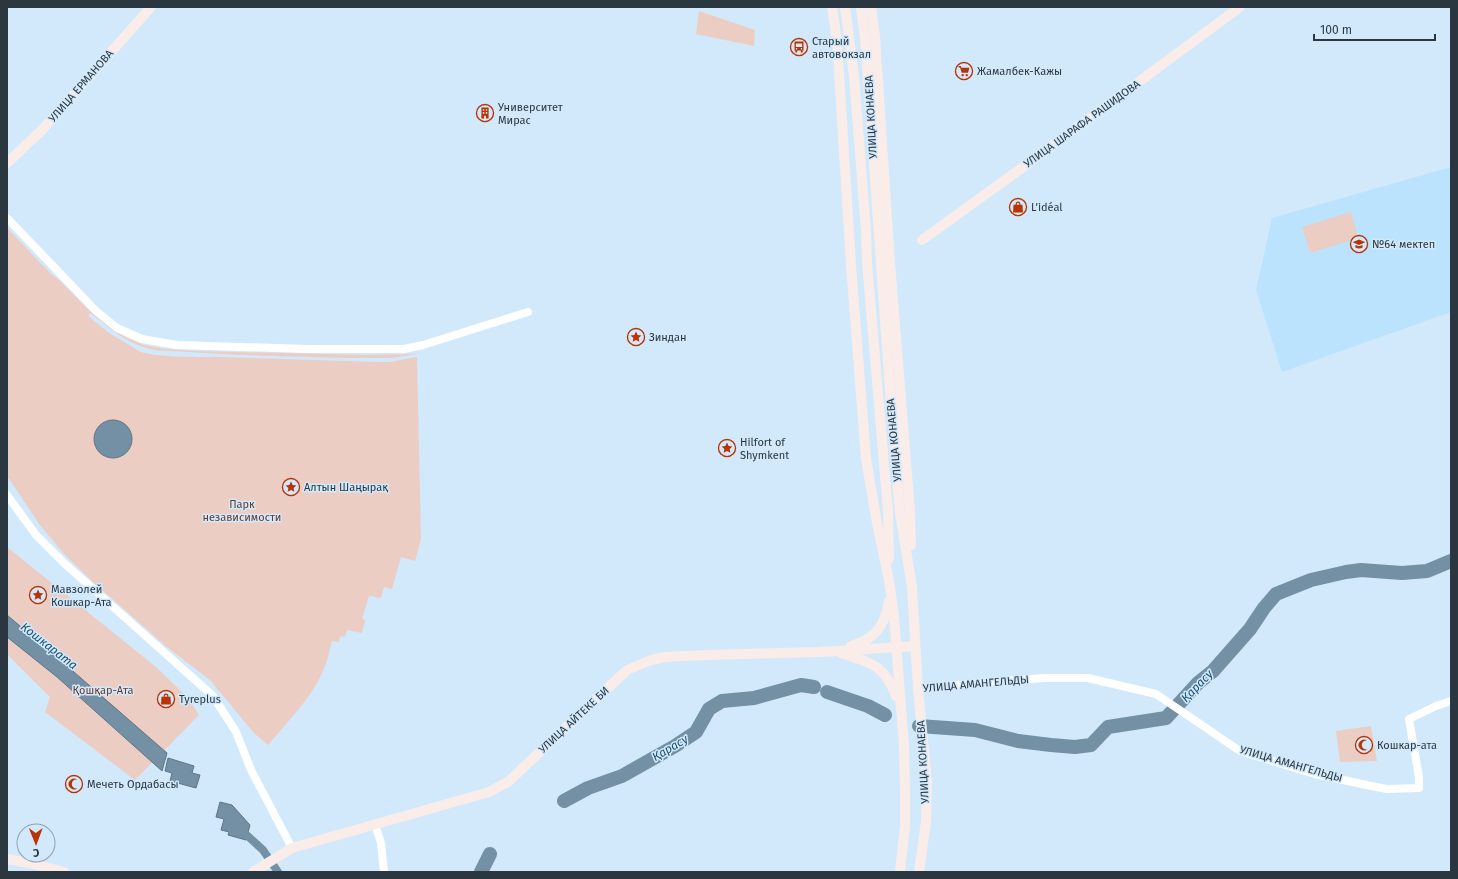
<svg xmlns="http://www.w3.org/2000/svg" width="1458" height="879" viewBox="0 0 1458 879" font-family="'Fira Sans',sans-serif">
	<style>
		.built { fill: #bce3fd }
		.green { fill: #eccdc4 }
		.water { fill: #7490a4; stroke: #5e7586 }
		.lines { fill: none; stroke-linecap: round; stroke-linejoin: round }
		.canal { stroke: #7490a4; stroke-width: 8 }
		.river { stroke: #7490a4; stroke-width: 14 }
		.tertiary { stroke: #fff; stroke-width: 8 }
		.secondary { stroke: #faece8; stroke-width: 10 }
		.labels { text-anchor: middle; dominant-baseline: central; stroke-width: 3; stroke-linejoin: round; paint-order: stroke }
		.poi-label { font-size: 11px; fill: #2b3740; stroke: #d1e9fb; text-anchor: start }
		.street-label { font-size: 11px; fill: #2b3740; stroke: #d1e9fb }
		.park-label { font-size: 11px; fill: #6b392c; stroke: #d1e9fb }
		.water-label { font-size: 12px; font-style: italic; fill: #1c4e6d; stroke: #d1e9fb }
	</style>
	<rect width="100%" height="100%" fill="#d1e9fb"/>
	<polygon class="built" points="1451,167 1451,312 1282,372 1256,290 1272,218"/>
	<g class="green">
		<polygon points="699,11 755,30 754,46 696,34"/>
		<polygon points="1351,212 1358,238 1310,253 1302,227"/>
		<path d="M7,228l44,46 6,4 30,30 27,22 13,8 17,7 21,4 31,2 170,4 52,-1 -26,4h-43l-109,-3 -86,-5c-28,-6 -42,-21 -64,-37l-2,3 21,17 27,16c7,9 71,8 85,8l155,5h13l28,-5 4,182 -6,22 -14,-4 -9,32 -8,-2 -3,11 -12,-2 -7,23 3,1 -3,13 -15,-3 -2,7 -5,-1 -1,6 -7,-1c-3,11 -5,22 -10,32 -12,27 -35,49 -54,72l-14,-12 -15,-18 -29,-35 -42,-32 -75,-66 -28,-27 -25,-30 -33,-49z"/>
		<polygon points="7,547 156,667 189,699 199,715 135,780 45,712 50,697 7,654"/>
		<polygon points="1371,726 1377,761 1340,762 1336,731"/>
	</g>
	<g class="water">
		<circle cx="113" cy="439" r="19"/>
		<polygon points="7,615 59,659 167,753 162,771 57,677 7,637"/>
		<polygon points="168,758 194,766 192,773 200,775 196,788 170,781 172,773 165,771"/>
		<polygon points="220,802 232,805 250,825 246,840 228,835 229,832 221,830 224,819 216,817"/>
	</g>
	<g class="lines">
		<polyline class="canal" points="239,828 263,850 278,872"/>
		<g class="river">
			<polyline points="827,692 868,706 885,715"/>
			<polyline points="919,726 975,730 1018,741 1051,745 1075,747 1091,745 1108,727 1166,718 1198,683 1213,671 1250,629 1264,608 1276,594 1311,580 1346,572 1361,570 1402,573 1427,571 1451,561"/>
			<polyline points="564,801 588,788 622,776 675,746 696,732 709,709 722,701 754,698 801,685 814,687"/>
			<polyline points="481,872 490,854"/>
		</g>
		<g class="tertiary">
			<polyline points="7,218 96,311 117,328 142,339 177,345 308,349 404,349 423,345 528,312"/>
			<polyline points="7,495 36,535 64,563 213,696 236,732 251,770 292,848"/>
			<polyline points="918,689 1000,681 1045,678 1088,678 1156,694 1240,751 1315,774 1376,787 1387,789 1419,788 1419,777 1409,719 1436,706 1451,701"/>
			<polyline points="375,824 381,843 384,872"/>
		</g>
		<g class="secondary">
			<polyline points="832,7 837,41 851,265 866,459 877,523 889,580 894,616 904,746 905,791 905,826 900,872"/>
			<polyline points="845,7 854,76 866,231 867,263 888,511 889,559"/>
			<polyline points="861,7 865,38 890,391 900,513 912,587 918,689 927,782 926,821 919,872"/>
			<polyline points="871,7 875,37 890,263 910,512 911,545"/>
			<polyline points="7,163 42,130 151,7"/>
			<polyline points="922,240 1026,165 1240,7"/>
			<path d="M851,646c24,-7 34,-20 38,-45"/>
			<path d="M841,653c30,10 43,11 55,43"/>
			<polyline points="7,859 34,864 64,872"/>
			<polyline points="253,872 292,848 489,792 508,782 627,670 651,660 665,657 707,655 820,652 915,646"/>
		</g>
	</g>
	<defs>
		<g id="bus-ring" transform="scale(0.9)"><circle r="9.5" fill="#d1e9fb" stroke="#bb3203" stroke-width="1.5"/><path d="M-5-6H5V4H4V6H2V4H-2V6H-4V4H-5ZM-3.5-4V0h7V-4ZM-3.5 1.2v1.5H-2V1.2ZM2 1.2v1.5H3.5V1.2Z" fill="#bb3203"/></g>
		<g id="supermarket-ring" transform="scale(0.9)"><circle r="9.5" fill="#d1e9fb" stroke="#bb3203" stroke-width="1.5"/><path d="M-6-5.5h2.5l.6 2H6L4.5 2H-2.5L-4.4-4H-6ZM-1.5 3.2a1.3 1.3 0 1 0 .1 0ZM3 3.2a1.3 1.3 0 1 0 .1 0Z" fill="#bb3203"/></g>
		<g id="building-ring" transform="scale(0.9)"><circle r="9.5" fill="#d1e9fb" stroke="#bb3203" stroke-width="1.5"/><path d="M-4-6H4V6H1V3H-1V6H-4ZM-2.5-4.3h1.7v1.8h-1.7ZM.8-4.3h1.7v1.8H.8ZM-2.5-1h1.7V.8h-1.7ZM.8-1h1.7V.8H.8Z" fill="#bb3203"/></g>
		<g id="shop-ring" transform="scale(0.9)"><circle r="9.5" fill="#d1e9fb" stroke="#bb3203" stroke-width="1.5"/><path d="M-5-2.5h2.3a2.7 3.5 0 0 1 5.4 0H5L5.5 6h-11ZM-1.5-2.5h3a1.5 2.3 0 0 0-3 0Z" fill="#bb3203"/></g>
		<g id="school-ring" transform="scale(0.9)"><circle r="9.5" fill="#d1e9fb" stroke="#bb3203" stroke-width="1.5"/><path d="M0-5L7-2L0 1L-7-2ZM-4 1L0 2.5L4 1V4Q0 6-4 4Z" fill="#bb3203"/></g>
		<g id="sight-ring" transform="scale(0.9)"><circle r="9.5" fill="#d1e9fb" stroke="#bb3203" stroke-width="1.5"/><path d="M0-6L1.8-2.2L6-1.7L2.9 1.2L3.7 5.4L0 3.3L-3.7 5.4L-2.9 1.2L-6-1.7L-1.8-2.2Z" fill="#bb3203"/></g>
		<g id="mosque-ring" transform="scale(0.9)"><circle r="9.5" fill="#d1e9fb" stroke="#bb3203" stroke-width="1.5"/><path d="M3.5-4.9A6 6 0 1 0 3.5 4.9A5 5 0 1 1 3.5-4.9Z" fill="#bb3203"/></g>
	</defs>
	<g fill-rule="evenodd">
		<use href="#bus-ring" x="799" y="47"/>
		<use href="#supermarket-ring" x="964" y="71"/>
		<use href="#building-ring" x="485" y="113"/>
		<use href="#shop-ring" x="1018" y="207"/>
		<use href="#school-ring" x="1359" y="244"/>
		<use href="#sight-ring" x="636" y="337"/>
		<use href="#sight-ring" x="727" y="448"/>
		<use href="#sight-ring" x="291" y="487"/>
		<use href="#sight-ring" x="38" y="595"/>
		<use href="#shop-ring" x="166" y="699"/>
		<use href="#mosque-ring" x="1364" y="745"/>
		<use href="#mosque-ring" x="74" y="784"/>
	</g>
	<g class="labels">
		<g class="poi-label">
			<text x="812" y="41">Старый<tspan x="812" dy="13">автовокзал</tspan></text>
			<text x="977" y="71">Жамалбек-Кажы</text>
			<text x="498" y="107">Университет<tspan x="498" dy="13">Мирас</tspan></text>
			<text x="1031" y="207">L’idéal</text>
			<text x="1372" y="244">№64 мектеп</text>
			<text x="649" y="337">Зиндан</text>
			<text x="740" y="442">Hilfort of<tspan x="740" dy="13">Shymkent</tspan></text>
			<text x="304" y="487">Алтын Шаңырақ</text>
			<text x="51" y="589">Мавзолей<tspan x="51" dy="13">Кошкар-Ата</tspan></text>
			<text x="179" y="699">Tyreplus</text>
			<text x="1377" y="745">Кошкар-ата</text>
			<text x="87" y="784">Мечеть Ордабасы</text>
		</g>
		<g class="street-label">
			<text transform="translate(81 86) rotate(-49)">УЛИЦА ЕРМАНОВА</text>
			<text transform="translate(871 117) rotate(-93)">УЛИЦА КОНАЕВА</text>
			<text transform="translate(1082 124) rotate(-36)">УЛИЦА ШАРАФА РАШИДОВА</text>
			<text transform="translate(894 440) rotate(-95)">УЛИЦА КОНАЕВА</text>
			<text transform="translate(976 684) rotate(-5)">УЛИЦА АМАНГЕЛЬДЫ</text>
			<text transform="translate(574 720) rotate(-43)">УЛИЦА АЙТЕКЕ БИ</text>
			<text transform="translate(923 762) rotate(-93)">УЛИЦА КОНАЕВА</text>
			<text transform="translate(1291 764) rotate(16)">УЛИЦА АМАНГЕЛЬДЫ</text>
		</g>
		<g class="park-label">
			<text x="242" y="504">Парк<tspan x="242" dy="13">независимости</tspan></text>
			<text x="103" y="690">Қошқар-Ата</text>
		</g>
		<g class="water-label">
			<text transform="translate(49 646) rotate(38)">Кошкарата</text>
			<text transform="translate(1197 686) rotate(-46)">Қарасу</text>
			<text transform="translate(670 748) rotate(-31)">Қарасу</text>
		</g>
	</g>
	<rect width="1458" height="879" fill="none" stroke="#2b3740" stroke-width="16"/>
	<g transform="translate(36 843) rotate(179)"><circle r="19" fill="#d1e9fb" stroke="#8fa2b0"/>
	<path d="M0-3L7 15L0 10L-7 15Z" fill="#bb3203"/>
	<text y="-6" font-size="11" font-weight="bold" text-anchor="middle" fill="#2b3740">С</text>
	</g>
	<path d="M1314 34v6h121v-6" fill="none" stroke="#2b3740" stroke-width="2"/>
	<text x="1320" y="34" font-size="12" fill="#2b3740" stroke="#d1e9fb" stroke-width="3" paint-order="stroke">100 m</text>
</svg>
